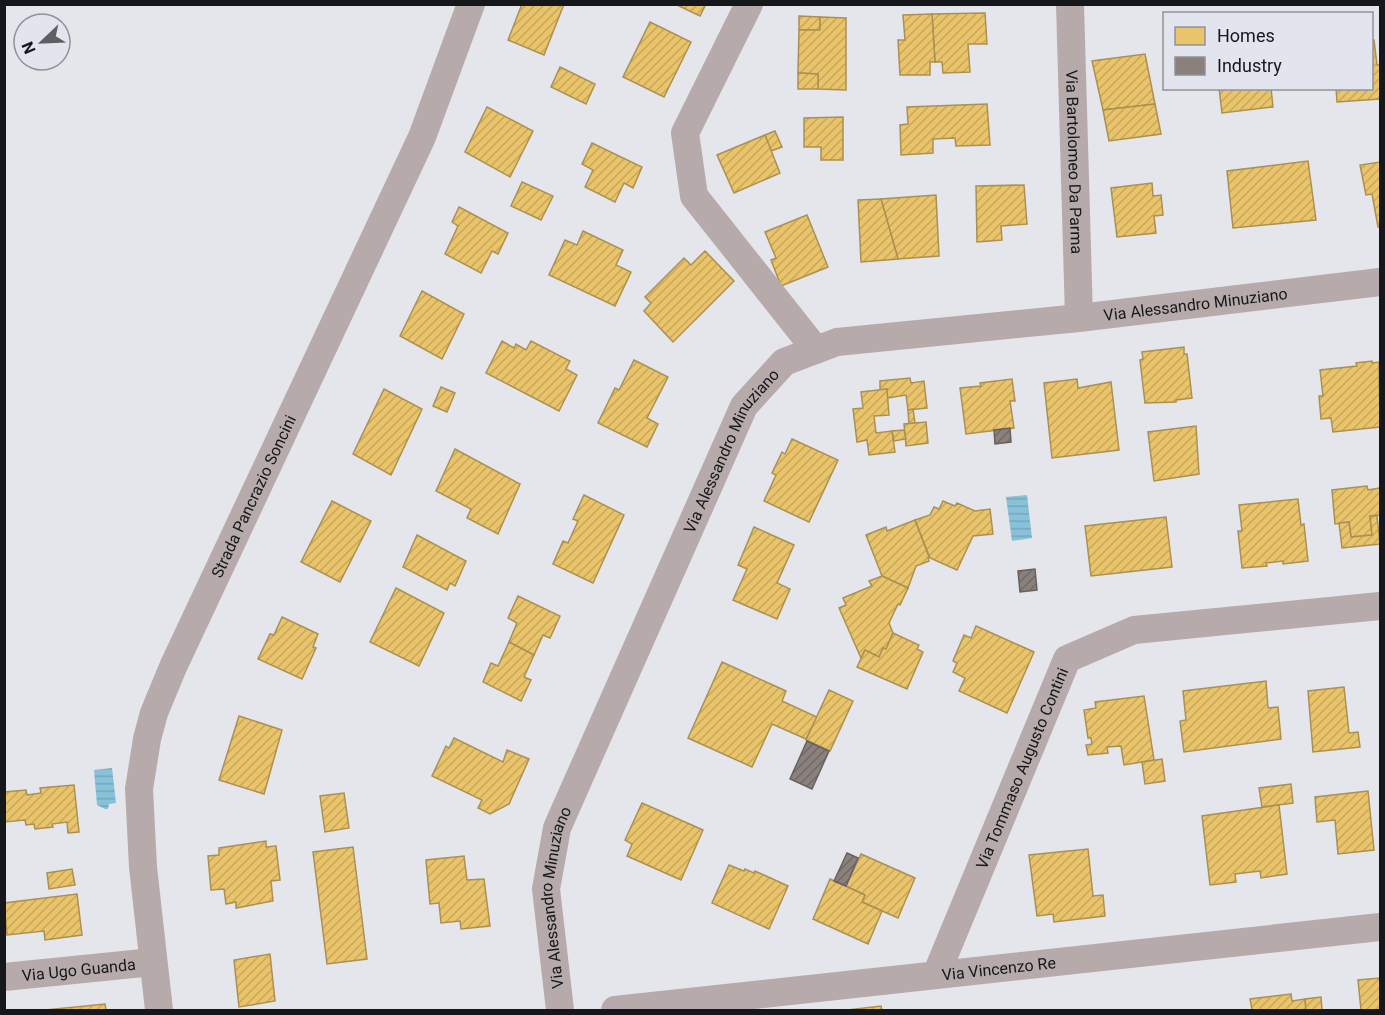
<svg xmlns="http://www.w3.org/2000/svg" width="1385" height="1015" viewBox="0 0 1385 1015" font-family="Roboto,sans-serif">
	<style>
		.water { fill: url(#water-rules) }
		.homes { fill: url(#homes-hatch); stroke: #aa9052; stroke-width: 1.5 }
		.industry { fill: url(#industry-hatch); stroke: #67615f; stroke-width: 1.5 }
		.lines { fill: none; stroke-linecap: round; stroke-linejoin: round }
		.minor { stroke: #b6abaa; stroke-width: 28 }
		.labels { text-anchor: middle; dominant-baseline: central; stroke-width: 6; stroke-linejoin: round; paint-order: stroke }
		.street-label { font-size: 16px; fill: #16171a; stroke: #e2e4ee }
	</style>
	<defs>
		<pattern id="water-rules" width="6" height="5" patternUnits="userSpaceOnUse" patternTransform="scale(1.5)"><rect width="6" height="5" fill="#88c2d9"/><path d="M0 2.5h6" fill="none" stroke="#75a6ba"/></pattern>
		<pattern id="homes-hatch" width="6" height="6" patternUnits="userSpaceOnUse" patternTransform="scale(1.5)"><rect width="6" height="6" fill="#e9c46a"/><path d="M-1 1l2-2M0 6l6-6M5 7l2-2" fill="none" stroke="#c7a85b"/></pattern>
		<pattern id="industry-hatch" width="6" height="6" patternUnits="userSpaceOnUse" patternTransform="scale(1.5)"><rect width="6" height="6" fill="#8a817c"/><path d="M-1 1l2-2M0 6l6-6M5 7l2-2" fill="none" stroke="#706965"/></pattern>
	</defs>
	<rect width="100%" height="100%" fill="#e5e6eb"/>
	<g class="water">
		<polygon points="1027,495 1032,538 1012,541 1006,497"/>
		<polygon points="112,768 116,803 109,804 108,809 105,809 97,805 94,770"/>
	</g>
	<g class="homes">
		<polygon points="522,4 564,4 544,55 508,40"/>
		<polygon points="675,4 706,4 700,16"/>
		<polygon points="985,13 987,44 968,44 970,72 943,73 942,62 935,62 932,14"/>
		<polygon points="932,14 935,62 930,62 930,75 900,75 898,40 905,40 903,15"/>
		<polygon points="799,16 820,17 820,30 799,30"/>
		<polygon points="820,17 846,18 846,90 818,89 818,74 798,73 799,30 820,30"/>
		<polygon points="650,22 691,42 664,97 623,77"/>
		<polygon points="1372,40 1374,40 1377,65 1380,65 1380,99 1337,102 1336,88 1372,88"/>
		<polygon points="1145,54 1155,104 1103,110 1092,61"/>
		<polygon points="560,67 595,84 586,104 551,87"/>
		<polygon points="798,73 818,74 818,89 798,89"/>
		<polygon points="1219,88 1271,88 1273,107 1222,113"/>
		<polygon points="987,104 990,145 956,146 955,138 933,139 933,153 901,155 900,125 908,124 907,107"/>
		<polygon points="1155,104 1161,134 1109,141 1103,110"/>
		<polygon points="487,107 533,131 510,177 465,152"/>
		<polygon points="843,117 843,160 821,160 821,147 804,147 804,118"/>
		<polygon points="775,131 782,147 771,151 765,135"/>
		<polygon points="765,135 780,173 734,193 717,155"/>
		<polygon points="592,143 642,167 633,188 624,183 615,202 585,187 593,170 582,164"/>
		<polygon points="1308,161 1316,220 1233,228 1227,171"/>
		<polygon points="1380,162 1380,227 1378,227 1372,194 1366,195 1360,165"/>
		<polygon points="522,182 553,196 541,220 511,206"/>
		<polygon points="1152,183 1153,196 1161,195 1163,215 1154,216 1156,233 1117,237 1111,188"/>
		<polygon points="1024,185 1027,224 1001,226 1002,240 977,242 976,186"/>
		<polygon points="936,195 939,256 898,259 881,199"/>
		<polygon points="881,199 898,259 861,262 858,200"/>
		<polygon points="459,207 508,233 498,254 492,251 481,273 445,254 458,226 452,222"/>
		<polygon points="807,215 828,267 781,286 771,260 776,258 765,232"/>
		<polygon points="583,231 623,250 616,265 631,272 615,306 549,275 565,240 577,245"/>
		<polygon points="705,251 734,281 673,342 644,311 651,303 645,297 684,258 691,265"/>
		<polygon points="422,291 464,314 442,359 400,336"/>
		<polygon points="502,341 514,348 516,344 526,350 531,341 570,361 566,369 577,375 559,411 486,373"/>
		<polygon points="1184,347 1184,354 1187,354 1192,398 1176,400 1176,402 1145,403 1140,360 1143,359 1142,352"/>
		<polygon points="634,360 668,377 647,418 658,424 647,447 598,423 615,388 619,390"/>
		<polygon points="1372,361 1372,363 1379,362 1380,427 1333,432 1331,418 1321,419 1319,396 1323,396 1320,370 1357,366 1356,363"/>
		<polygon points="910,378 911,383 924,381 927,408 908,410 906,395 887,398 887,389 880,390 880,381"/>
		<polygon points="1012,379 1015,401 1010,401 1014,428 966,434 960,388 981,386 980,383"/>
		<polygon points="1077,379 1078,388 1111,382 1119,450 1052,458 1044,383"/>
		<polygon points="441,387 455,393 447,412 433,406"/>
		<polygon points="384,389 422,409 391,475 353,454"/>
		<polygon points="887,389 889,415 874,416 876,433 892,431 895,452 869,455 867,440 857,442 853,409 863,408 861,392"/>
		<polygon points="913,409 915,423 909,424 908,410"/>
		<polygon points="926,422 928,443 906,446 904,424"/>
		<polygon points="1196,426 1199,474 1154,481 1148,432"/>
		<polygon points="904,430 906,439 894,441 892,431"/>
		<polygon points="792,439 838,460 809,522 764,501 776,475 772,473 782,452 785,454"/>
		<polygon points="455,449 520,484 498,534 467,518 471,509 436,491"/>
		<polygon points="1367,486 1368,490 1380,488 1380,515 1370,516 1372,535 1351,537 1349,522 1335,524 1332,490"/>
		<polygon points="584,495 624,515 593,583 553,564 563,541 568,543 578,521 573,519"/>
		<polygon points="1298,499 1301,525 1304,524 1308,561 1283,564 1283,561 1266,563 1267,566 1242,568 1238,531 1242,531 1239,505"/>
		<polygon points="332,501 371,521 340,582 301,562"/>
		<polygon points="943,501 955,506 957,503 975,511 990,509 993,534 973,536 957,570 930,558 915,520 930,515 934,507 939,509"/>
		<polygon points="1370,516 1377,516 1380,544 1342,548 1339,523 1349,522 1351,537 1372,535"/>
		<polygon points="1166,517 1172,567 1091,576 1085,526"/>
		<polygon points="915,520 929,557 928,558 929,561 916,566 908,588 882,576 866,535 886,527 887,531"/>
		<polygon points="754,527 794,545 777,583 790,589 777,619 733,600 747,569 738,565"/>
		<polygon points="417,535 466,561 455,586 450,583 447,590 403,567"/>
		<polygon points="882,576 908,588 900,605 898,604 889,623 893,633 886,649 883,648 879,657 865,650 861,658 839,608 846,605 843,598 872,586 869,581"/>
		<polygon points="396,588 444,613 419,666 370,642"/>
		<polygon points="518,596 560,616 550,638 543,635 534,655 509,642 517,623 508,618"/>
		<polygon points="282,617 318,634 313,647 316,648 302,679 258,659 270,634 274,635"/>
		<polygon points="976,626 1034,652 1007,713 959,691 965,678 953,672 957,663 953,661 964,635 971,638"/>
		<polygon points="893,633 919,645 917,649 923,652 907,689 857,667 865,650 879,657 883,648 886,649"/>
		<polygon points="509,642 534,655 524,677 531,680 521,701 483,682 491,663 498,666"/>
		<polygon points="722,662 786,691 782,701 817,717 806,739 772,724 752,767 688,738"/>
		<polygon points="1266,681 1268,708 1278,707 1281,739 1184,752 1180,721 1186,720 1183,691"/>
		<polygon points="1344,687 1349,733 1358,732 1360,747 1313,752 1308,691"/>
		<polygon points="829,690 853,701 830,751 806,740"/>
		<polygon points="1144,696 1154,760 1124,765 1121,746 1107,747 1108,753 1088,755 1086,745 1092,744 1091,738 1088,738 1084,710 1096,708 1095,702"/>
		<polygon points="239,716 282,730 264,794 219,780"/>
		<polygon points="454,738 503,762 507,750 529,759 509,804 490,814 478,808 482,800 432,776 446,746 449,748"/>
		<polygon points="1162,759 1165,781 1145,784 1142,762"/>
		<polygon points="1291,784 1293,803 1262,807 1259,788"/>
		<polygon points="74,785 79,832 68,833 67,822 52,824 53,827 35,829 34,824 26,825 25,820 4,822 4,792 26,790 27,795 41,793 40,788"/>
		<polygon points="1368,791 1374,850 1338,854 1335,820 1317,822 1315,797"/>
		<polygon points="344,793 349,828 325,832 320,796"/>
		<polygon points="642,803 703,830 681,880 627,856 632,844 625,840"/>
		<polygon points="1279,805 1287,874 1261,878 1260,871 1235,874 1236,882 1210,885 1202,816"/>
		<polygon points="266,841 266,847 276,846 280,880 271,881 273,901 236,908 236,902 226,904 224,889 211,890 208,856 219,855 219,848"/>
		<polygon points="353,847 367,959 327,964 313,852"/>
		<polygon points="1088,849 1093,896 1103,895 1105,916 1054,922 1053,914 1037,916 1029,855"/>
		<polygon points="861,854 915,878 898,918 862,902 865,895 846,886"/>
		<polygon points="464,856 467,880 484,879 490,926 461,929 460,921 441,923 439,903 430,904 426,860"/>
		<polygon points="729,865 744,871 745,869 754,873 755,871 788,886 769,929 712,903"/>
		<polygon points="72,869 75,885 49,889 47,873"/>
		<polygon points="830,879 865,895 862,902 882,911 868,944 813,919"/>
		<polygon points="77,894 82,935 45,940 44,931 7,935 4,903"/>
		<polygon points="270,954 275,1001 239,1007 234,960"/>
		<polygon points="1380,978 1380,1010 1361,1010 1358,980"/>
		<polygon points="1291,994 1292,1001 1305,999 1306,1010 1252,1010 1250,999"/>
		<polygon points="1321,997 1322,1010 1306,1010 1305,999"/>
		<polygon points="105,1004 106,1010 45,1010"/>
		<polygon points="881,1006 882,1010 847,1010"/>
	</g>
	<g class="industry">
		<polygon points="1010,428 1011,442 995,444 994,430"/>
		<polygon points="1035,569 1037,590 1020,592 1018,571"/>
		<polygon points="807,741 829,751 812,789 790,779"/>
		<polygon points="847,853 858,858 846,886 834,881"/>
	</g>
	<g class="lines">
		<g class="minor">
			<polyline points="749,4 685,133 694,196 816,350"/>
			<path id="s1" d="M1070,4l9,314"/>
			<path id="s2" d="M936,975l131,-316 67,-29 246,-24"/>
			<path id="s3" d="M4,977l149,-15"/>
			<path id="s4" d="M159,1010l-16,-143 -4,-78 8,-50 7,-26 19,-46 249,-530 49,-133"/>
			<path id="s5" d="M560,1010l-14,-121 11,-61 187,-422 40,-44 53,-20 242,-24 301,-36"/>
			<path id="s6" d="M615,1010l765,-83"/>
		</g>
	</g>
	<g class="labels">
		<g class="street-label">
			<text stroke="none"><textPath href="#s1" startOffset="158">Via Bartolomeo Da Parma</textPath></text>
			<text stroke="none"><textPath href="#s5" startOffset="1122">Via Alessandro Minuziano</textPath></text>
			<text stroke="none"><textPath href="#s5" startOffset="600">Via Alessandro Minuziano</textPath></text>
			<text stroke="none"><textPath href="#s4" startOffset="538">Strada Pancrazio Soncini</textPath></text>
			<text stroke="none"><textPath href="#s2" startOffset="224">Via Tommaso Augusto Contini</textPath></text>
			<text stroke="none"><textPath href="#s5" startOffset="114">Via Alessandro Minuziano</textPath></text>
			<text stroke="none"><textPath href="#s3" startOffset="75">Via Ugo Guanda</textPath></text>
			<text stroke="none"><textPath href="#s6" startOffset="386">Via Vincenzo Re</textPath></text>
		</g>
	</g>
	<rect width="1385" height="1015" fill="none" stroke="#16171a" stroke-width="12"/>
	<rect x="1163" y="12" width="210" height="78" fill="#e2e4ee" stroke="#909299" stroke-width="1.5"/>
	<rect x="1175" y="27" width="30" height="18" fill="#e9c46a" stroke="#909299" stroke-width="1.5"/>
	<text x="1217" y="42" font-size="18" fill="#16171a">Homes</text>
	<rect x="1175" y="57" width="30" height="18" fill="#8a817c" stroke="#909299" stroke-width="1.5"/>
	<text x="1217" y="72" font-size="18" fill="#16171a">Industry</text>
	<g transform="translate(42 42) rotate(247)"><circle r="28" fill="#e2e4ee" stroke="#909299" stroke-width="1.5"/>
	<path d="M0-4.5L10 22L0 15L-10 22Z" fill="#5e5f63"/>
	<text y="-9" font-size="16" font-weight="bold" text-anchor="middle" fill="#16171a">N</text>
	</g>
</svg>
